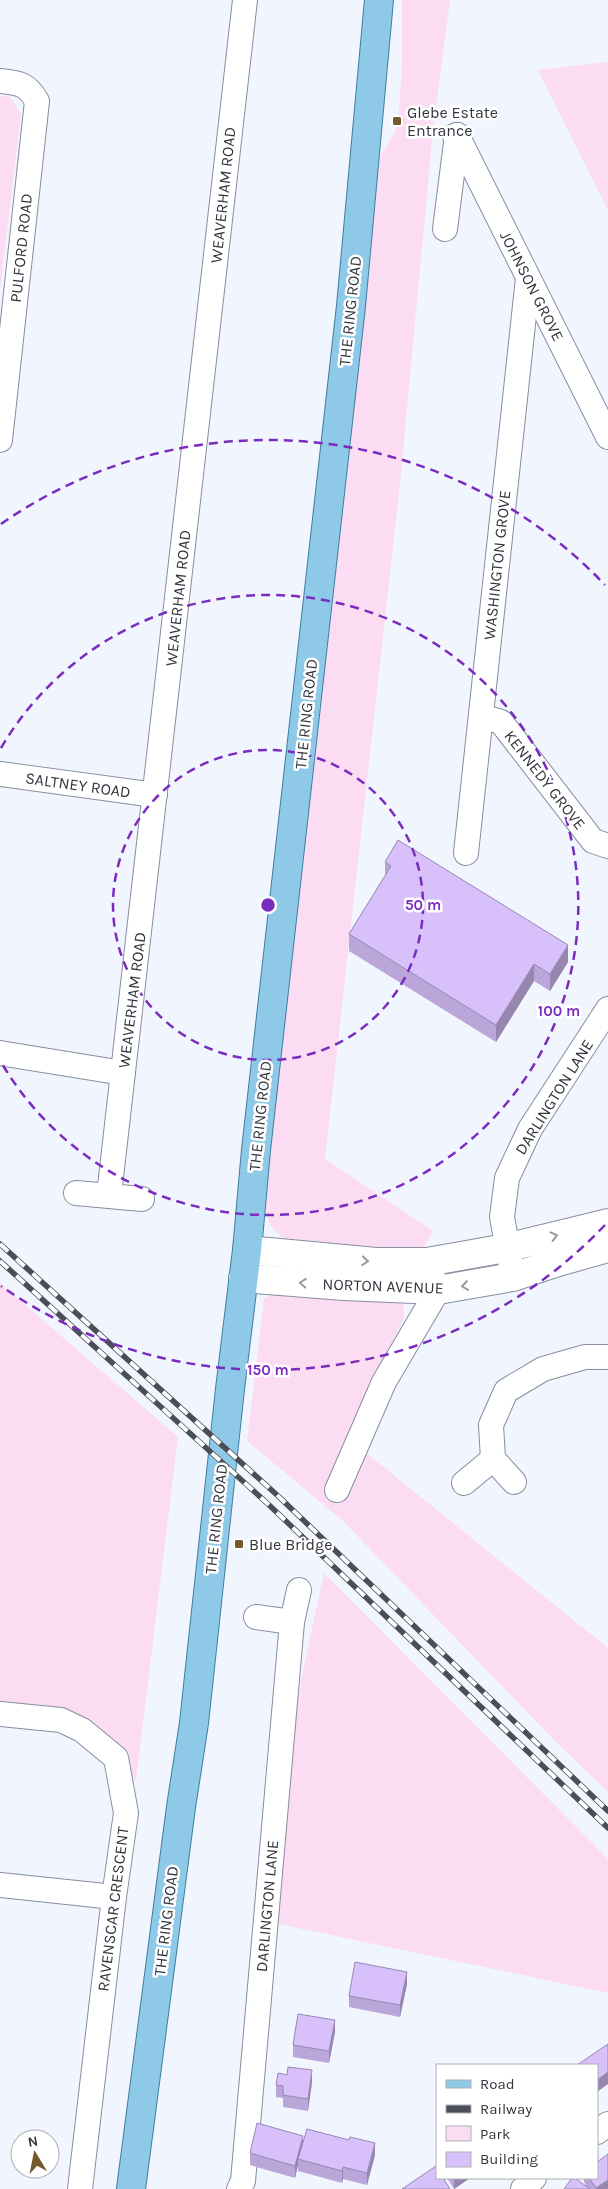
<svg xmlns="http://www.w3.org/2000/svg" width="608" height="2189" viewBox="0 0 608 2189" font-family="Karla,sans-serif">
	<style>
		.green { fill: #fbdcf2 }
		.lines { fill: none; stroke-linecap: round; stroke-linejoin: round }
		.minor-casing { stroke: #878ea2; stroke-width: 26 }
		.tertiary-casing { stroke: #878ea2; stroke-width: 30 }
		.primary-casing { stroke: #3d7ea3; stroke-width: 30 }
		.minor { stroke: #fff; stroke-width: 24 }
		.tertiary { stroke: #fff; stroke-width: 28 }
		.primary { stroke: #8ec9e8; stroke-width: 28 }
		.rail-casing { stroke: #4b4e56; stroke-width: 5.5 }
		.rail { stroke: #fff; stroke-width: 4; stroke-dasharray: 11; stroke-linecap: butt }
		.wall { fill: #baa6d8 }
		.shaded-wall { fill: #9787b0 }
		.building { fill: #d8c1fb; stroke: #9787b0 }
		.oneway { stroke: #999a9e }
		.ring { fill: none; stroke: #7b2cbf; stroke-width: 2.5; stroke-dasharray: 9 6 }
		.poi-dot { fill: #75592c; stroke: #fff; stroke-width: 2 }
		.labels { text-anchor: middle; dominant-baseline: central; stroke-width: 5; stroke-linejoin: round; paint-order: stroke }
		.poi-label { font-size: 16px; fill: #33363e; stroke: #fff; text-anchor: start }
		.street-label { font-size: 16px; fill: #33363e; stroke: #fff }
		.centre { fill: #7b2cbf; stroke: #fff; stroke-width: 2.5 }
		.ring-label { font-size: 15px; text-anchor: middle; font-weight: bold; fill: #7b2cbf; stroke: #fff; stroke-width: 5; stroke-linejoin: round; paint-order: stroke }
	</style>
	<rect width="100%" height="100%" fill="#f1f5fe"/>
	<g class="green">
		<path d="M402,0h48l-17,130 -33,353 -75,676 108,72 -11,20 -127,-8c-34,-12 -30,-35 -29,-66l110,-1013 22,-38 4,-61z"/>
		<polygon points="608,62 608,210 538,70"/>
		<polygon points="0,96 10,97 21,114 0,290"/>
		<polygon points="0,1283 178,1437 136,1780 79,1729 0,1720"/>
		<polygon points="283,1286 403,1297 404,1318 343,1446 365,1452 608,1648 608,1792 552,1738 344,1522 247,1441 264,1299"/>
		<polygon points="324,1573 608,1859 608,1993 269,1922 301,1680"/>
	</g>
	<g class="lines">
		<g class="minor-casing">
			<g id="minor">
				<path d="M0,81c20,2 27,3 37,20l-37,339"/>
				<polyline points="457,135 608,437"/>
				<polyline points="445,229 457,135 455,136"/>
				<polyline points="481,716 501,722 593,841 608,846"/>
				<polyline points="0,774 155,795"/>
				<polyline points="466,853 528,278"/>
				<polyline points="0,1053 123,1073"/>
				<polyline points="76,1193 142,1199"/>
				<polyline points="109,1195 245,0"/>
				<polyline points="513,1277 502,1217 507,1178 530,1129 608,1009"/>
				<polyline points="493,1459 491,1425 506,1391 543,1369 585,1357 608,1357"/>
				<polyline points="464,1483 493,1459 514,1482"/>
				<polyline points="337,1490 384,1382 438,1290 427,1262"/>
				<polyline points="256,1617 292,1622"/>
				<polyline points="0,1714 61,1720 82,1730 116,1758 126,1813 114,1897 80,2189"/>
				<polyline points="0,1885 114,1897"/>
				<polyline points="597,2132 608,2124"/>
				<polyline points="239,2189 243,2181 292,1622 299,1590"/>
				<polyline points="523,2189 534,2178"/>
			</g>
		</g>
		<g class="tertiary-casing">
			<g id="tertiary">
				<polyline points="247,1250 376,1262 427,1262 506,1248 608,1223"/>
				<polyline points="243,1278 344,1286 438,1290 513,1277 558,1262 608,1248"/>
			</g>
		</g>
		<g class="primary-casing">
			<polyline id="primary" points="131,2189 181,1807 194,1723 230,1389 247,1250 256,1150 351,306 379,0"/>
		</g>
		<use href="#minor" class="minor"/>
		<use href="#tertiary" class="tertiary"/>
		<use href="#primary" class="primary"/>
		<g class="rail-casing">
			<g id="rail">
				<polyline points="0,1244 277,1495 608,1811"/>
				<polyline points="0,1261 268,1504 608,1828"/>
			</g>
		</g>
		<use href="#rail" class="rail"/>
	</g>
	<g class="wall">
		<polygon points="385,862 568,962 550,991 534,981 496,1042 349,951 349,934 385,876"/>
		<polygon points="407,1984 400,2017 349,2007 349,1996"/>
		<polygon points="335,2032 329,2063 293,2057 293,2045"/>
		<polygon points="312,2082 308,2111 283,2107 283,2098 276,2097 276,2085"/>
		<polygon points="303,2142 375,2155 367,2185 343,2179 342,2183 298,2171 298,2165 295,2178 250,2165 250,2153"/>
		<polygon points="447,2178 470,2178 454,2189"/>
		<polygon points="584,2178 597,2178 608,2189 564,2189 587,2187 584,2182"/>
	</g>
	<g class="shaded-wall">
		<polygon points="568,945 568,962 550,991 550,974"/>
		<polygon points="534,964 534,981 496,1042 496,1025"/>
		<polygon points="407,1972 407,1984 400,2017 400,2005"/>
		<polygon points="335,2020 335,2032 329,2063 329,2051"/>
		<polygon points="312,2070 312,2082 308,2111 308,2099"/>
		<polygon points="608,2072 608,2084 597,2092 597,2080"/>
		<polygon points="303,2136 303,2148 298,2159 298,2165 295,2178 295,2166"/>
		<polygon points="375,2143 375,2155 367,2185 367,2173"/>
		<polygon points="343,2167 343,2179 342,2183 342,2171"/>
		<polygon points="454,2178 470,2178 454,2189"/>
		<polygon points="608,2180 608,2189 596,2189 596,2188"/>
	</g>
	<g class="building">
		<polygon points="398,840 568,945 550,974 534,964 496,1025 349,934 391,866 385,862"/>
		<polygon points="355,1962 407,1972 400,2005 349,1996"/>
		<polygon points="298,2014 335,2020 329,2051 293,2045"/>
		<polygon points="608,2044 608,2072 597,2080 597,2065 577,2065"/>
		<polygon points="288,2067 312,2070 308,2099 283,2095 283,2086 276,2085 278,2073 287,2075"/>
		<polygon points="257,2123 303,2136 295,2166 250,2153"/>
		<polygon points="307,2129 349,2140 350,2137 375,2143 367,2173 343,2167 342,2171 298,2159"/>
		<polygon points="608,2154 608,2180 596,2188 589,2178 597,2178 597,2162"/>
		<polygon points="436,2166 437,2168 437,2178 443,2178 450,2189 402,2189"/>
		<polygon points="572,2178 575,2178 590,2189 564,2189"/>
	</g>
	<defs><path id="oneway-chevron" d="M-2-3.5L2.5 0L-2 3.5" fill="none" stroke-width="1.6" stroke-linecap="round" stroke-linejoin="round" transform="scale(1.25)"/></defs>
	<g class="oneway">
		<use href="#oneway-chevron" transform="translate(554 1236) rotate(-14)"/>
		<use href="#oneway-chevron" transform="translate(365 1261) rotate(5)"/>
		<use href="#oneway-chevron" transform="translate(303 1283) rotate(-176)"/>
		<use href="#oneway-chevron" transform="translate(465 1286) rotate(171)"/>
	</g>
	<g class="ring">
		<circle cx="268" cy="905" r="155"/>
		<path d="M1 748A310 310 0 1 1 1 1062"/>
		<path d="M605 1225A465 465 0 0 1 1 1286M1 524A465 465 0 0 1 605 585"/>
	</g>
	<g class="poi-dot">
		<rect x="392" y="116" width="10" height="10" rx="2.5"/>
		<rect x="234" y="1539" width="10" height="10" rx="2.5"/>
	</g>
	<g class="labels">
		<g class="poi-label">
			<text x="407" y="112">Glebe Estate<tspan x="407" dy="18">Entrance</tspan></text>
			<text x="249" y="1544">Blue Bridge</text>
		</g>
		<g class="street-label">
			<text transform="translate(223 195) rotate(-84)">WEAVERHAM ROAD</text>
			<text transform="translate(21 248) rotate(-84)">PULFORD ROAD</text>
			<text transform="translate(532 286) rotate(63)">JOHNSON GROVE</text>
			<text transform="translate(350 311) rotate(-84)">THE RING ROAD</text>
			<text transform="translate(497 565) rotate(-84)">WASHINGTON GROVE</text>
			<text transform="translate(178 598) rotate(-84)">WEAVERHAM ROAD</text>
			<text transform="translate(306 714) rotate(-84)">THE RING ROAD</text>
			<text transform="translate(545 780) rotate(52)">KENNEDY GROVE</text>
			<text transform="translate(78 785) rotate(8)">SALTNEY ROAD</text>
			<text transform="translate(132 1000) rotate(-83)">WEAVERHAM ROAD</text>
			<text transform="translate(554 1097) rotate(-58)">DARLINGTON LANE</text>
			<text transform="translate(260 1116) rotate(-84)">THE RING ROAD</text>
			<text transform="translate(383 1286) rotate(2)">NORTON AVENUE</text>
			<text transform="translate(216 1519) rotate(-84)">THE RING ROAD</text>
			<text transform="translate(267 1906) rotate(-85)">DARLINGTON LANE</text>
			<text transform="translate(113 1909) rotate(-83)">RAVENSCAR CRESCENT</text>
			<text transform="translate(166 1921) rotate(-83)">THE RING ROAD</text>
		</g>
	</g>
	<circle cx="268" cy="905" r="8" class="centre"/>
	<g class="ring-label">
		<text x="423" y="910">50 m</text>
		<text x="559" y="1016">100 m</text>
		<text x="268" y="1375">150 m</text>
	</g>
	<rect x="436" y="2064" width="162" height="115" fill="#ffffff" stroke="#adafb2"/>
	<rect x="446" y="2080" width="25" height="8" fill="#8ec9e8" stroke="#adafb2"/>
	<text x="480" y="2089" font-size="15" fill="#33363e">Road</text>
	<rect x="446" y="2105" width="25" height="8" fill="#4b4e56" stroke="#adafb2"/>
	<text x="480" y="2114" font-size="15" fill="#33363e">Railway</text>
	<rect x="446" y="2126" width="25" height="15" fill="#fbdcf2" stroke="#adafb2"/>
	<text x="480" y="2139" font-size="15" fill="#33363e">Park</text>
	<rect x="446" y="2152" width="25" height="15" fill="#d8c1fb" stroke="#adafb2"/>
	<text x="480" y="2164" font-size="15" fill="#33363e">Building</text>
	<g transform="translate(35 2154) rotate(350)"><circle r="24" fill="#ffffff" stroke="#adafb2"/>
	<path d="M0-4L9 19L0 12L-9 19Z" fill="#75592c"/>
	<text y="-8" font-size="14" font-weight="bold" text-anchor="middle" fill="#33363e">N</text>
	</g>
</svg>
